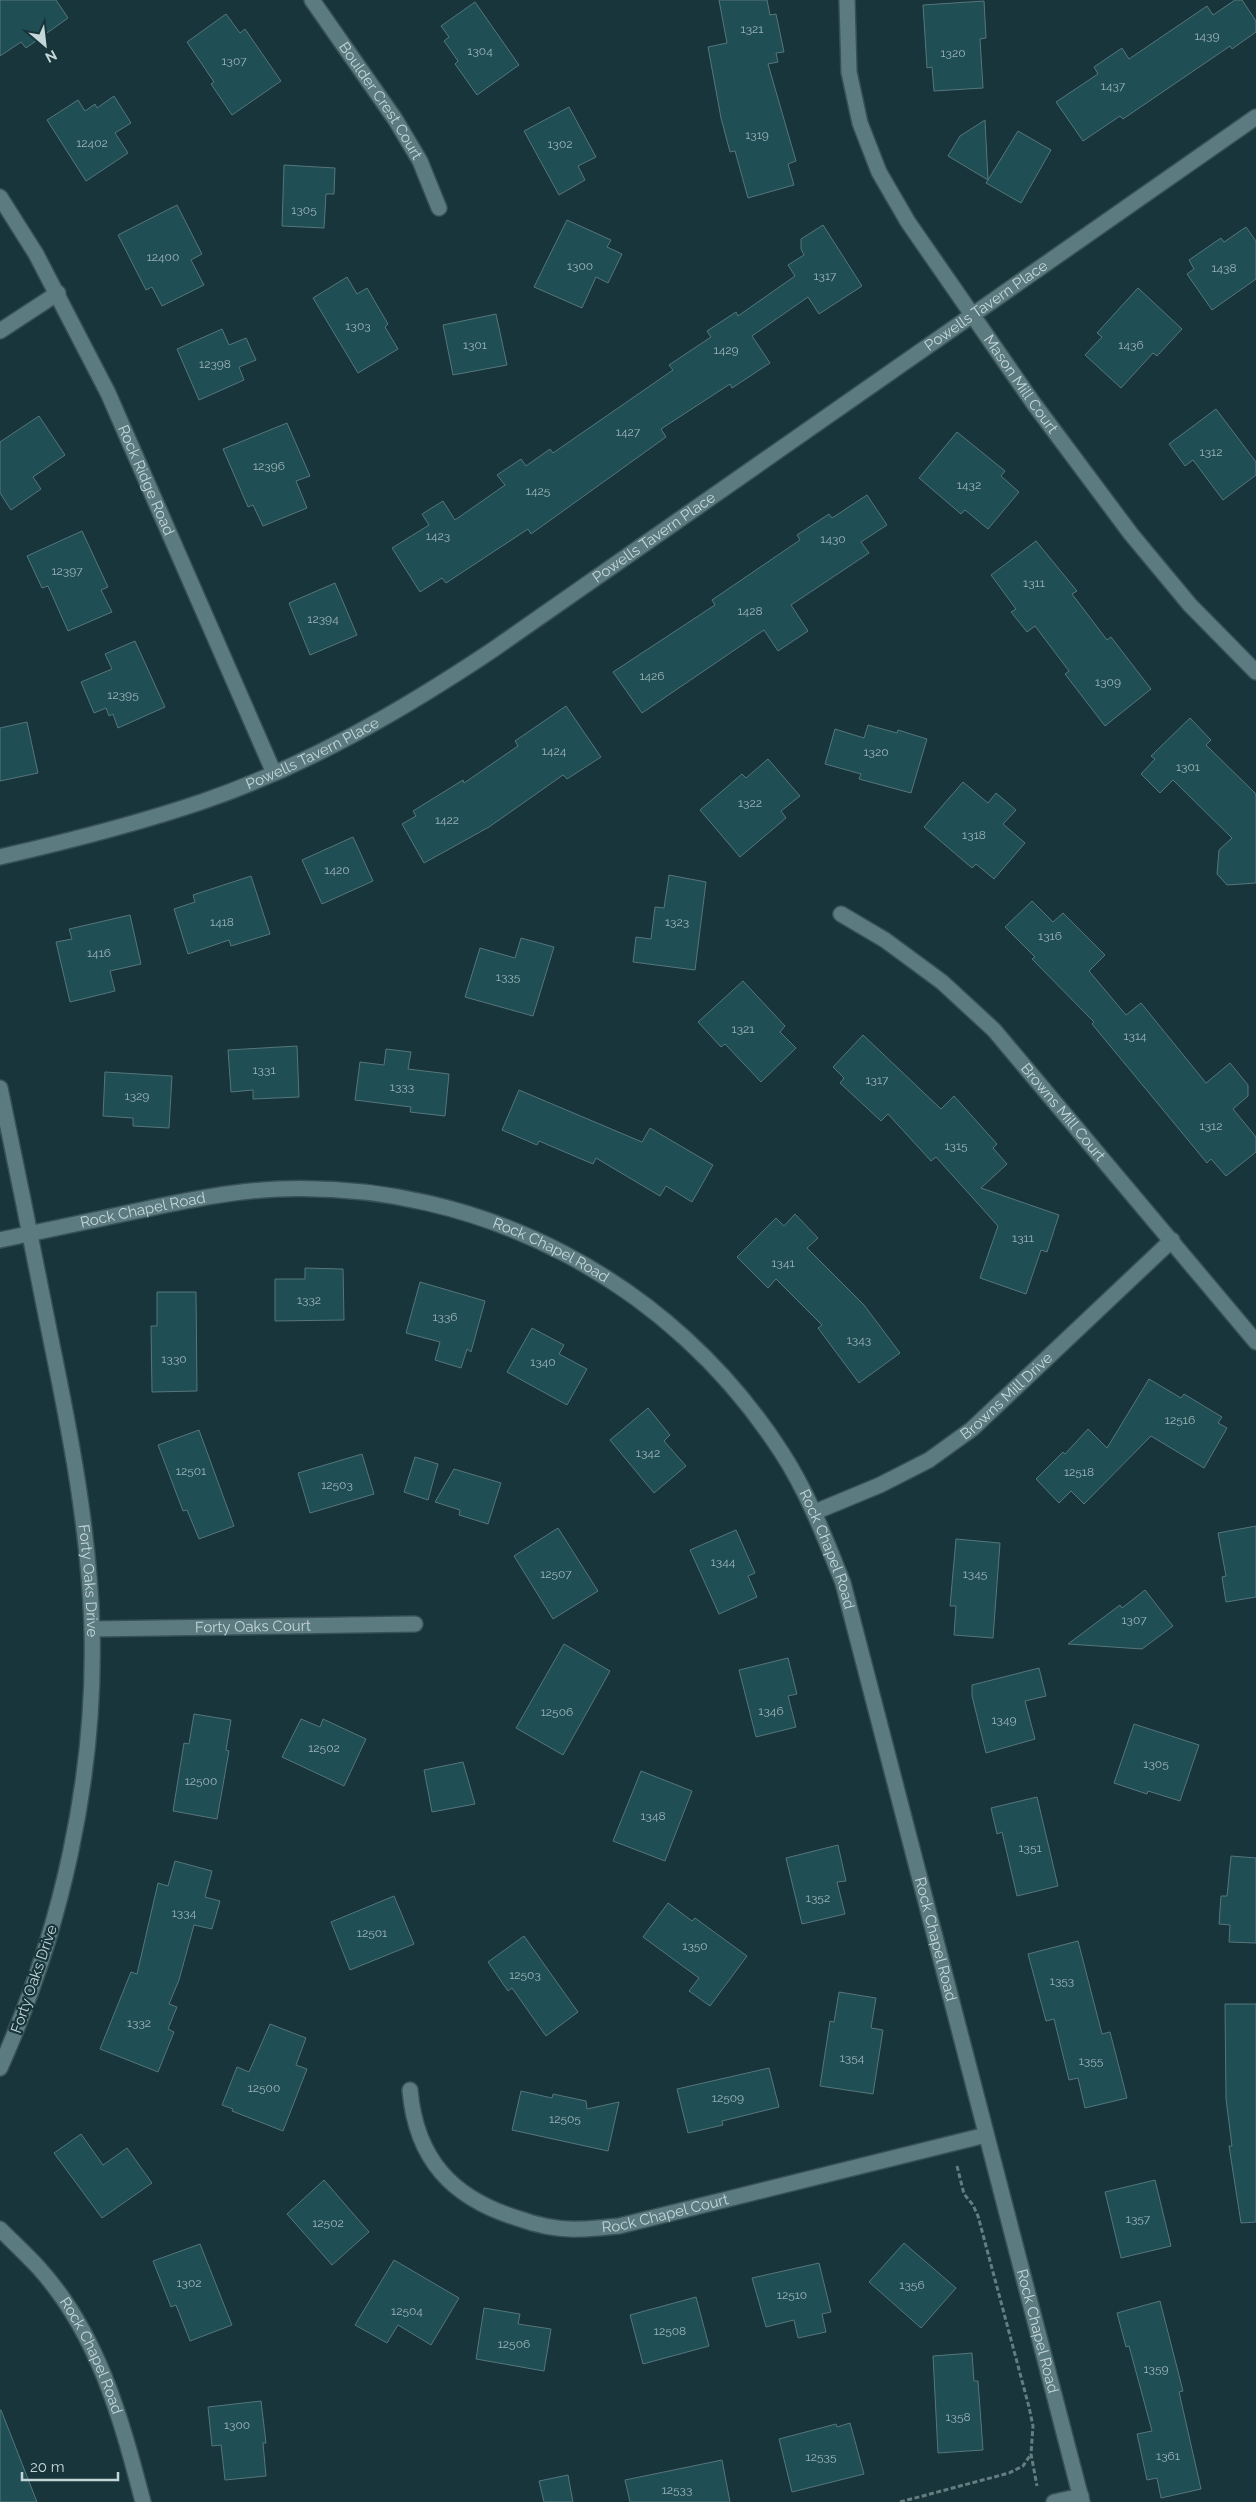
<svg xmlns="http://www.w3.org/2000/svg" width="1256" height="2502" viewBox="0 0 1256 2502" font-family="Raleway,sans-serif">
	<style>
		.building { fill: #204e55; stroke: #56767b }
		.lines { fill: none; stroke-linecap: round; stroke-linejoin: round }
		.minor-casing { stroke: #375055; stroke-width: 18 }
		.tertiary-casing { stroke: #375055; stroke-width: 18 }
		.path { stroke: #657d81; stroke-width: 3; stroke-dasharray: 5 2.5; stroke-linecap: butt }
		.minor { stroke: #5b7b80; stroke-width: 15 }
		.tertiary { stroke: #5b7b80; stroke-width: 15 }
		.labels { text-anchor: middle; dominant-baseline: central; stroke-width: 4.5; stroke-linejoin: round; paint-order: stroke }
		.number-label { font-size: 12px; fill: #9cb4b8 }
		.street-label { font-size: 15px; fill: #c5d6d9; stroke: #17353a }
	</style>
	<rect width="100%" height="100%" fill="#17353a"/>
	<g class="building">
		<polygon points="0,0 56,0 68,18 26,48 21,42 0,56"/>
		<polygon points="719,0 767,0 770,15 776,14 784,52 776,53 778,62 768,64 796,161 788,164 794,185 748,198 735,151 730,152 721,118 708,47 727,43"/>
		<polygon points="1235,0 1242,0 1256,21 1256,32 1232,49 1230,46 1123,119 1120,116 1083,141 1056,102 1098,74 1094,67 1122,48 1129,59 1207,6 1213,15"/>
		<polygon points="984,1 986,38 980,39 983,88 934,91 932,67 927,68 923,5"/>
		<polygon points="475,2 519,65 477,95 455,64 458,61 444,41 449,37 441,26"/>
		<polygon points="226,14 240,33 245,29 281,81 232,115 211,84 214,82 187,42"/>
		<polygon points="114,96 131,123 115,133 128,153 86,181 47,120 78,100 85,111 95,104 97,108"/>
		<polygon points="569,107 596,157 578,166 585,180 559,195 524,131"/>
		<polygon points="985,120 988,180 1018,131 1051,150 1021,203 986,183 988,180 948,156 960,136"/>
		<polygon points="284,165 335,168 334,194 326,194 324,228 282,226"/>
		<polygon points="177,205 202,254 191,260 204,285 162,306 152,287 146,290 118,235"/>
		<polygon points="567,220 611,240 607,247 622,254 608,283 596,277 582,308 534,287"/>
		<polygon points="823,225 862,286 819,314 808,297 752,336 770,363 732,388 730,384 661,429 666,437 531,534 528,529 446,583 442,578 420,592 392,548 429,525 422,514 443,501 455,520 505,485 497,475 521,459 526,466 550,449 553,453 673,370 669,365 711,337 707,331 736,312 738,316 795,276 788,265 804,255 801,249 801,239"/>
		<polygon points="1246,227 1256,241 1256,279 1212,310 1187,274 1194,269 1189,260 1221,238 1224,242"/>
		<polygon points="347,277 357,294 367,288 388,324 385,327 398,349 358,373 313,298"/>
		<polygon points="1138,288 1182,329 1157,356 1153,353 1121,388 1085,355 1102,337 1097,333"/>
		<polygon points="496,314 507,365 453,375 443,325"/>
		<polygon points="222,329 229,345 246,338 256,360 239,367 244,380 199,400 177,349"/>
		<polygon points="1216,409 1256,462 1256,475 1223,500 1193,460 1185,466 1169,444"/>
		<polygon points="39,416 65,455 33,477 41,489 11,510 0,493 0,442"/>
		<polygon points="287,423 310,476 296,481 307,508 263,526 253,505 248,507 223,449"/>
		<polygon points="957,432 1005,471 1001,476 1019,492 988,529 965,510 961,514 919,478"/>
		<polygon points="867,495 887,525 861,542 869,553 791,605 808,631 778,651 764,630 642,713 613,672 715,605 712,600 800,540 797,535 829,514 832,518"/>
		<polygon points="82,531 108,587 101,590 112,612 68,631 48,586 42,588 27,556"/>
		<polygon points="1036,541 1077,591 1072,594 1107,640 1111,637 1151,689 1105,726 1065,674 1069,671 1035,626 1027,632 1011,612 1016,609 991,575"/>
		<polygon points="335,583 357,635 310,655 289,603"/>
		<polygon points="135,641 165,707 118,728 113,714 109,716 106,708 94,713 81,682 112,669 105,654"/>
		<polygon points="566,706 601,757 567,779 563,775 489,827 424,863 402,824 416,816 413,811 463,780 464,783 518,746 515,741"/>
		<polygon points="1190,718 1211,740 1206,745 1256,794 1256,883 1227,885 1217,874 1219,850 1232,838 1173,780 1160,793 1141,774 1155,759 1151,756"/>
		<polygon points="27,722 38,773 0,781 0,728"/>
		<polygon points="868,725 897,733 898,730 927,739 911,793 859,779 861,774 825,764 835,729 864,738"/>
		<polygon points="768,759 800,796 781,811 786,818 740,857 700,810 742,774 746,778"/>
		<polygon points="963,782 988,803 996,793 1016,810 1003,824 1025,843 994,879 976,864 972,868 924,827"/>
		<polygon points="353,837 373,881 322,904 302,860"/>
		<polygon points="669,875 706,882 695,970 633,962 636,937 651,939 655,907 664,908"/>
		<polygon points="251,876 270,934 231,946 229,940 188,954 174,909 195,902 193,895"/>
		<polygon points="1032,901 1053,922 1063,913 1105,955 1089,971 1126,1015 1141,1003 1206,1083 1230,1063 1248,1085 1248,1096 1233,1109 1256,1137 1256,1152 1226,1176 1211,1159 1207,1163 1092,1024 1094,1022 1032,959 1035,957 1005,927"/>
		<polygon points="130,915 141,964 110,971 115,991 70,1002 56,942 72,939 69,929"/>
		<polygon points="521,938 554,947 533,1016 465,997 480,948 515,958"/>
		<polygon points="743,981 785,1026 780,1032 796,1048 761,1082 725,1044 721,1047 698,1022"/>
		<polygon points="863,1035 941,1109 954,1096 997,1144 993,1148 1007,1164 981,1188 1059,1215 1047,1252 1041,1250 1026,1294 980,1278 998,1226 936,1157 931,1161 888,1114 881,1121 840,1083 844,1078 833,1067"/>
		<polygon points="297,1046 299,1097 253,1099 253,1090 231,1092 228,1050"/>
		<polygon points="386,1049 411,1052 408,1069 449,1074 445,1116 410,1112 411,1107 355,1100 360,1062 384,1065"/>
		<polygon points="105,1072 172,1076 169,1128 133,1126 133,1118 103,1116"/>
		<polygon points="519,1090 642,1142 650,1128 713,1165 692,1202 666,1186 660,1196 596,1158 593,1164 539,1141 537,1145 502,1130"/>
		<polygon points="795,1214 818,1238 807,1248 864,1305 900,1353 859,1383 818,1328 822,1325 776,1279 768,1288 737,1257 776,1218 784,1226"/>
		<polygon points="305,1268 343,1269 344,1320 275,1321 275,1279 305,1279"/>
		<polygon points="420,1282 485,1301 471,1352 467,1349 461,1368 435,1360 440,1342 406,1333"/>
		<polygon points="157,1292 196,1292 197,1391 152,1392 151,1326 157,1326"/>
		<polygon points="532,1328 564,1345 559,1354 587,1369 567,1405 507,1372"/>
		<polygon points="1149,1379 1181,1398 1184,1394 1222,1417 1218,1423 1227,1428 1204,1468 1151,1436 1084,1504 1071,1491 1059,1503 1036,1479 1063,1452 1065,1454 1088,1429 1107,1448"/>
		<polygon points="648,1408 670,1435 664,1441 686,1466 654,1493 610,1440"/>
		<polygon points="199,1430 234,1526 199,1539 187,1510 183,1511 158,1445"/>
		<polygon points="362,1454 374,1494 310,1513 298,1473"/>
		<polygon points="415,1457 438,1464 428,1500 404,1492"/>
		<polygon points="454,1469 501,1483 488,1524 459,1515 460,1510 435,1502"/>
		<polygon points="1256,1526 1256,1597 1226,1602 1222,1577 1226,1576 1218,1533"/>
		<polygon points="558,1528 598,1591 553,1619 514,1556"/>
		<polygon points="736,1530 755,1573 748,1576 757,1597 719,1614 690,1550"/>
		<polygon points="956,1539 1000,1543 993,1638 954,1635 956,1606 950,1606"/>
		<polygon points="1145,1590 1173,1626 1142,1649 1068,1644 1120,1605 1122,1608"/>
		<polygon points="564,1644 610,1671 563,1755 516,1728"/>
		<polygon points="788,1658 797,1694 788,1696 796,1727 756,1737 739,1670"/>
		<polygon points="1039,1668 1046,1696 1025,1701 1035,1739 986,1753 972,1696 972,1685"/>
		<polygon points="194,1714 231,1720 226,1750 229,1751 217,1819 173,1811 184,1743 189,1744"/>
		<polygon points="301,1719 320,1727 323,1719 366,1739 344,1786 282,1757"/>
		<polygon points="1134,1724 1199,1745 1180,1801 1148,1791 1147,1794 1114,1783"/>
		<polygon points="463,1762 475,1804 432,1812 424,1770"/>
		<polygon points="641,1771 692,1791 665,1861 613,1841"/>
		<polygon points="1037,1797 1058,1886 1017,1896 1002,1832 997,1834 991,1808"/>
		<polygon points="838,1845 846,1881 837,1882 845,1914 802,1924 786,1858"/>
		<polygon points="1231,1856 1256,1858 1256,1943 1229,1942 1230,1925 1219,1924 1221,1896 1227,1896"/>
		<polygon points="175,1861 212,1871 205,1897 220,1901 212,1929 194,1925 179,1980 169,2004 177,2007 168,2029 174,2032 158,2072 100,2049 131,1972 137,1974 158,1883 168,1886"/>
		<polygon points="394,1896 414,1944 350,1970 331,1922"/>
		<polygon points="668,1903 692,1921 695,1918 747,1956 710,2006 689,1991 699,1978 643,1937"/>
		<polygon points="524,1936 578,2012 546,2036 512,1988 508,1991 488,1962"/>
		<polygon points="1078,1941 1102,2034 1110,2032 1127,2098 1085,2108 1078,2078 1069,2080 1054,2019 1046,2021 1028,1954"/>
		<polygon points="839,1992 876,1998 871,2028 883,2030 873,2094 820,2086 830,2021 834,2022"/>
		<polygon points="1225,2004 1256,2004 1256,2222 1241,2223 1229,2146 1232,2146 1226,2099"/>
		<polygon points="270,2024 306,2038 296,2065 307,2069 283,2131 232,2111 233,2109 222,2105 237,2067 249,2072"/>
		<polygon points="769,2068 779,2107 722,2121 723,2125 688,2133 677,2089"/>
		<polygon points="521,2091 552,2098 553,2094 586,2101 587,2109 619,2102 608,2151 512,2130"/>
		<polygon points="81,2134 103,2165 127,2148 152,2183 102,2218 54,2153"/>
		<polygon points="324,2180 369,2232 332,2265 287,2214"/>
		<polygon points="1155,2180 1171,2246 1121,2258 1105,2192"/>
		<polygon points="904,2243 956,2288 921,2328 869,2282"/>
		<polygon points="200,2244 232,2325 190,2341 176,2305 171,2307 153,2261"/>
		<polygon points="394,2260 459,2298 431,2345 398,2325 387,2343 355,2325"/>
		<polygon points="819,2263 831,2312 822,2314 826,2332 798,2338 794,2320 766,2327 752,2278"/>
		<polygon points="696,2297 709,2346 643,2364 630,2315"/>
		<polygon points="1160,2301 1183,2391 1179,2392 1201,2489 1161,2498 1157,2478 1147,2480 1137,2434 1152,2431 1129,2346 1126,2347 1117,2313"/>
		<polygon points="484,2308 520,2314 518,2324 551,2329 544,2371 476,2359"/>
		<polygon points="972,2353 974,2381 978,2381 983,2450 938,2453 933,2356"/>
		<polygon points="261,2401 266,2443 263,2443 266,2476 225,2480 221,2445 212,2446 208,2407"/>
		<polygon points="0,2410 1,2410 37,2502 0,2502"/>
		<polygon points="850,2423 864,2474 792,2492 779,2439 836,2424 837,2427"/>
		<polygon points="722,2460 730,2502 630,2502 625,2480"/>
		<polygon points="568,2475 573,2502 544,2502 539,2481"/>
	</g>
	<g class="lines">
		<g class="minor-casing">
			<g id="minor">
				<path id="s1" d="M312,0l83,119 25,42 19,47"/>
				<path id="s2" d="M847,0l2,72 11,51 19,49 29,50 126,182 97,130 59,71 66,67"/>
				<path id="s3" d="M0,197l36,57 72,139 166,380"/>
				<polyline points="0,331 58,293"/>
				<path id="s4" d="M841,914l44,26 57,42 52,48 262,312"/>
				<path id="s5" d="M0,1088c17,82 34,165 50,247 20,97 39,194 42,293 4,151 -31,303 -92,440"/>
				<path id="s6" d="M0,1240c49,-10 97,-21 146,-31 43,-9 87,-18 132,-20 203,-8 394,93 504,264 26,40 43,85 61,130l239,919"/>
				<path id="s7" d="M815,1512l65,-27 49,-25 43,-31 200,-189"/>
				<path id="s8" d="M92,1629l323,-5"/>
				<path id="s9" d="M410,2090c6,69 42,108 107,128 19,7 42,12 63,11 13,0 26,-2 39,-3l367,-91"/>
				<path id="s10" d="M0,2229c13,13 26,25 38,38 60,66 83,151 105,235"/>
				<polyline points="1054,2502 1081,2496"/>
			</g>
		</g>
		<g class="tertiary-casing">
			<g id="tertiary">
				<path id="s11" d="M0,857c69,-16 137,-33 204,-56 104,-36 199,-91 290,-152l762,-532"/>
			</g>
		</g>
		<g class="path">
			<polyline points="957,2166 964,2194 973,2205 978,2216 1029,2407 1033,2426 1031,2454 1037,2486"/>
			<polyline points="900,2502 1009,2473 1023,2466 1031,2454"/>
		</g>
		<use href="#minor" class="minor"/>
		<use href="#tertiary" class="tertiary"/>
	</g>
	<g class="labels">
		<g class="number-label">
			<text x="752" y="29">1321</text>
			<text x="1207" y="36">1439</text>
			<text x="480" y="51">1304</text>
			<text x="953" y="53">1320</text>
			<text x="234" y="61">1307</text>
			<text x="1113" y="86">1437</text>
			<text x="757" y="135">1319</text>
			<text x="92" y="143">12402</text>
			<text x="560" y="144">1302</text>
			<text x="304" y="210">1305</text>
			<text x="163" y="257">12400</text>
			<text x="580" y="266">1300</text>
			<text x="1224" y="268">1438</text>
			<text x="825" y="276">1317</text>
			<text x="358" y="326">1303</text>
			<text x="475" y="345">1301</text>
			<text x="1131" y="345">1436</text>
			<text x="726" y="350">1429</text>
			<text x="215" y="364">12398</text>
			<text x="628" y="432">1427</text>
			<text x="1211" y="452">1312</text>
			<text x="269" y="466">12396</text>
			<text x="969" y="485">1432</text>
			<text x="538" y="491">1425</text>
			<text x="438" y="536">1423</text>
			<text x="833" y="539">1430</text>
			<text x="67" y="571">12397</text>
			<text x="1034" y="583">1311</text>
			<text x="750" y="611">1428</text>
			<text x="323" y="619">12394</text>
			<text x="652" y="676">1426</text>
			<text x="1108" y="682">1309</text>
			<text x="123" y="695">12395</text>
			<text x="554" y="751">1424</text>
			<text x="876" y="752">1320</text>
			<text x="1188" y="767">1301</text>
			<text x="750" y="803">1322</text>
			<text x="447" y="820">1422</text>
			<text x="974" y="835">1318</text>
			<text x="337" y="870">1420</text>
			<text x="222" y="922">1418</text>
			<text x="677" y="922">1323</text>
			<text x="1050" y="936">1316</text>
			<text x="99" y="953">1416</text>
			<text x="508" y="977">1335</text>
			<text x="743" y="1029">1321</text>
			<text x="1135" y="1036">1314</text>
			<text x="264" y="1070">1331</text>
			<text x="877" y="1080">1317</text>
			<text x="402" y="1087">1333</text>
			<text x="137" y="1096">1329</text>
			<text x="1211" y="1126">1312</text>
			<text x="956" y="1146">1315</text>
			<text x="1023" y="1238">1311</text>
			<text x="783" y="1263">1341</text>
			<text x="309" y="1300">1332</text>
			<text x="445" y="1317">1336</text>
			<text x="859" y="1340">1343</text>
			<text x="174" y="1359">1330</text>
			<text x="543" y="1362">1340</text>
			<text x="1180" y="1420">12516</text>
			<text x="648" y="1453">1342</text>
			<text x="191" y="1471">12501</text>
			<text x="1079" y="1472">12518</text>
			<text x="337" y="1485">12503</text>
			<text x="723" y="1562">1344</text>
			<text x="556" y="1574">12507</text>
			<text x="975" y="1574">1345</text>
			<text x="1134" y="1620">1307</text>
			<text x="771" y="1711">1346</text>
			<text x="557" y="1712">12506</text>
			<text x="1004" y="1720">1349</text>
			<text x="324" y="1748">12502</text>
			<text x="1156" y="1764">1305</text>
			<text x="201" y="1781">12500</text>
			<text x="653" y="1816">1348</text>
			<text x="1030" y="1848">1351</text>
			<text x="818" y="1898">1352</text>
			<text x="184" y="1913">1334</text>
			<text x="372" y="1933">12501</text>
			<text x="695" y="1946">1350</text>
			<text x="525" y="1975">12503</text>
			<text x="1062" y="1981">1353</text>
			<text x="139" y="2023">1332</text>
			<text x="852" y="2058">1354</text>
			<text x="1091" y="2061">1355</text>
			<text x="264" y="2088">12500</text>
			<text x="728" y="2098">12509</text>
			<text x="565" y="2119">12505</text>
			<text x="1138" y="2219">1357</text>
			<text x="328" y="2223">12502</text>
			<text x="189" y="2283">1302</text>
			<text x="912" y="2285">1356</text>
			<text x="792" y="2295">12510</text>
			<text x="407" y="2311">12504</text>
			<text x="670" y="2331">12508</text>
			<text x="514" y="2344">12506</text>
			<text x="1156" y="2369">1359</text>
			<text x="958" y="2417">1358</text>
			<text x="237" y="2425">1300</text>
			<text x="1168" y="2456">1361</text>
			<text x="821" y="2457">12535</text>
			<text x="677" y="2490">12533</text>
		</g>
		<g class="street-label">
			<text stroke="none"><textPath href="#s1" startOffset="122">Boulder Crest Court</textPath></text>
			<text stroke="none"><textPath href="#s11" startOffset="1140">Powells Tavern Place</textPath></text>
			<text stroke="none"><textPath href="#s2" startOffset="432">Mason Mill Court</textPath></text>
			<text stroke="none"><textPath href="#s3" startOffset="319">Rock Ridge Road</textPath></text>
			<text stroke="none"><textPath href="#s11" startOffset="735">Powells Tavern Place</textPath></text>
			<text stroke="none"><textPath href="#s11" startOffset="330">Powells Tavern Place</textPath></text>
			<text stroke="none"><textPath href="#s4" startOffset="300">Browns Mill Court</textPath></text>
			<text stroke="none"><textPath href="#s6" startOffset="146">Rock Chapel Road</textPath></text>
			<text stroke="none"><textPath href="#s6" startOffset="566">Rock Chapel Road</textPath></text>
			<text stroke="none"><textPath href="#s7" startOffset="226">Browns Mill Drive</textPath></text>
			<text stroke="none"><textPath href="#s6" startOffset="985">Rock Chapel Road</textPath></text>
			<text stroke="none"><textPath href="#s5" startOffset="501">Forty Oaks Drive</textPath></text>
			<text stroke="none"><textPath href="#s8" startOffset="161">Forty Oaks Court</textPath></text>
			<text stroke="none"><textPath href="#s6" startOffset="1390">Rock Chapel Road</textPath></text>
			<text transform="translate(34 1979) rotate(-71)">Forty Oaks Drive</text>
			<text stroke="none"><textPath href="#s9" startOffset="330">Rock Chapel Court</textPath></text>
			<text stroke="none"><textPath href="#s6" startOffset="1795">Rock Chapel Road</textPath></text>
			<text stroke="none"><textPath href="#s10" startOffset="158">Rock Chapel Road</textPath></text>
		</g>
	</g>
	<g transform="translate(45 45) rotate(152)" stroke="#17353a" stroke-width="4" paint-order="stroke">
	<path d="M0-4L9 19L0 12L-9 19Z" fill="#c5d6d9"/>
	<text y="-8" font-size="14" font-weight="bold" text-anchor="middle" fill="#c5d6d9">N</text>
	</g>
	<path d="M22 2472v8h96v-8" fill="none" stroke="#c5d6d9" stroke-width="2.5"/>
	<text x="30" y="2472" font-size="15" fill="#c5d6d9" stroke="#17353a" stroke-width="4" paint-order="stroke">20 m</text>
</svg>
